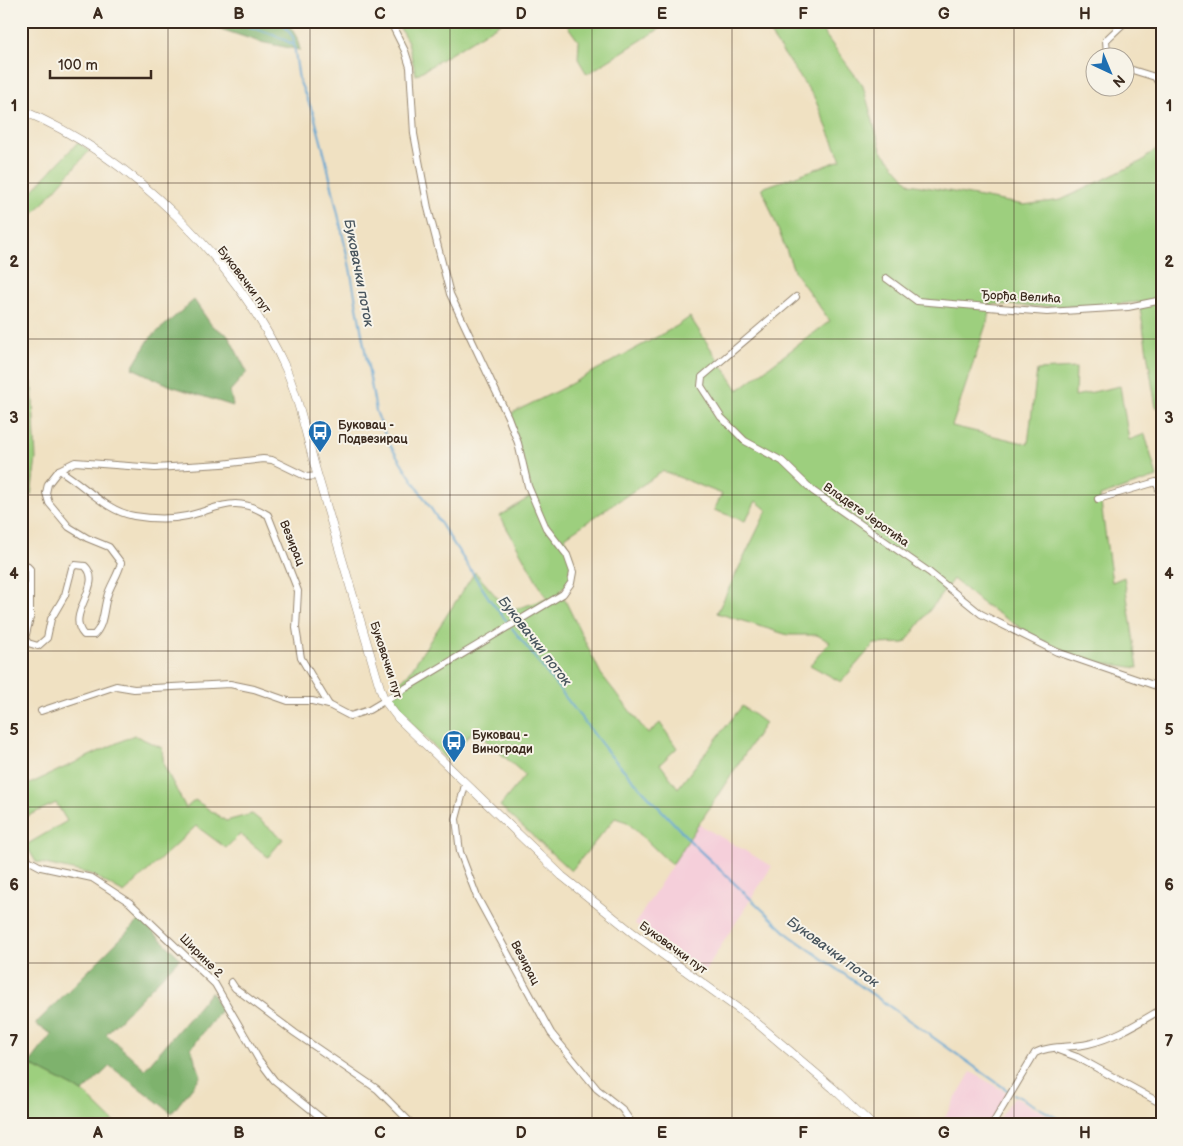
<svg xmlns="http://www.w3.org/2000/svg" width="1183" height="1146" viewBox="0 0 1183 1146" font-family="'Balsamiq Sans',sans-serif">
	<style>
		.built { fill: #f5cfda }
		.green { fill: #9dcf7e; stroke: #6c7c4e }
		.forest { fill: #7eb26d; stroke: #5c6e46 }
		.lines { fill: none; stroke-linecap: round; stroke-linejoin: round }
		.stream { stroke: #5ca3d2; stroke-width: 2 }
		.minor-casing { stroke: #968670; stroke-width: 8 }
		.tertiary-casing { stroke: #968670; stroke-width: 9 }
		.minor { stroke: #fff; stroke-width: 6 }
		.tertiary { stroke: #fff; stroke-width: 8 }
		.grid { fill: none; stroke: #3b2a1e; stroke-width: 1; stroke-opacity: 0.55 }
		.labels { text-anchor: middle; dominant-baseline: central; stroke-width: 4; stroke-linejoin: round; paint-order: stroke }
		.street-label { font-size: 12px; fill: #3b2a1e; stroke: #f7f3e8 }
		.poi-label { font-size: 12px; font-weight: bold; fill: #3b2a1e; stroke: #f7f3e8; text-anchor: start }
		.water-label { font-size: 14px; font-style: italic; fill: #47545d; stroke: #f7f3e8 }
		.neatline { fill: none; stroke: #3b2a1e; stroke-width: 2 }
		.grid-label { font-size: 16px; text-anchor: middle; font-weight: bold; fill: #3b2a1e }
	</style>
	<rect width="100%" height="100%" fill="#f7f3e8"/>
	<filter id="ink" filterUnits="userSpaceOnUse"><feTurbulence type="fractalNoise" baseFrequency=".02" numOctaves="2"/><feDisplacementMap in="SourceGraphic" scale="10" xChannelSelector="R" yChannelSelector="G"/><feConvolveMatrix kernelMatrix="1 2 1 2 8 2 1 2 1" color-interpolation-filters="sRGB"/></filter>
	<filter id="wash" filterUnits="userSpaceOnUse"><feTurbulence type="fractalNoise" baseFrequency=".0096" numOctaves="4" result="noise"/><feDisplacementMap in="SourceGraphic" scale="20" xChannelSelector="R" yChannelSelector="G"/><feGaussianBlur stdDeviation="1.12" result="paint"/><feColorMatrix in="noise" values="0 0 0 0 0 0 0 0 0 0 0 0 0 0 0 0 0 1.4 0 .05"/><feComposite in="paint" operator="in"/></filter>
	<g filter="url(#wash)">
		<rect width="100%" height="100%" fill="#f0e1c2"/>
		<g class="built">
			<polygon points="698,824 772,866 705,971 635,924"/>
			<polygon points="971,1072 1008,1093 990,1125 940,1125"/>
			<polygon points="1014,1097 1066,1125 995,1125"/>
		</g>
		<g class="green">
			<polygon points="396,21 504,21 416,75 408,42"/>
			<polygon points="564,21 672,21 587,74 578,59 579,42"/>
			<path d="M761,21h54l48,65 18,64 29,34 114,21 37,-5 81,-39 20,-17v260l-6,4 -17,-106c-49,5 -97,6 -146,2l-41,122 76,18 9,-74 39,-2 -1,28 45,-10 9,54 16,-6 12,43 -57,19 12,86 12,-5 14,91 -55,-8 -53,-26 -48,-31 -29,-24 -48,64 -31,1 -33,38 -31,-17 20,-23 -13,-7h-29l-71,-22 50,-103 -11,-9 -11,20 -31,-11 8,-16 -59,-23 -98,66 7,20 -2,25 -10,8 41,84 47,60 12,-11 17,25 -17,16 18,24 64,-82 23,17 -93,142 -45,-43 -12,-4 -44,53 -71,-65 25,-31 -51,-45 -27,30 -40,-41 -17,-27 19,-19 66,-101 34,39 38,-12 -47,-83 33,-21 -23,-81 55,-27 112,-61 13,-9 48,73 92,-69 -35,-48 -33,-85 79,-28 -27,-63z"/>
			<polygon points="78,142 89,151 21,228 21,203"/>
			<polygon points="21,381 32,382 36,459 31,495 21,492"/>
			<polygon points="134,735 162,748 164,766 186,808 195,800 226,821 252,814 283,839 268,857 240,834 226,848 196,826 124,893 91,874 36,862 26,845 67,821 56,803 21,819 21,788"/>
			<polygon points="21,1060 83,1092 117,1125 21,1124"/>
		</g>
		<g class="forest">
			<polygon points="196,21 287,21 297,38 300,50 260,42"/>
			<polygon points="194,300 212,326 228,335 247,372 230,391 233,406 171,386 132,368 150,338"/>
			<polygon points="140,919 180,958 106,1034 145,1069 211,992 221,1010 191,1048 201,1076 172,1113 110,1066 83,1092 29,1064 52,1034 35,1024"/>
		</g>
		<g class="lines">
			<g class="stream">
				<path d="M226,21c25,6 46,11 68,24l5,35 15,35 12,45 24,108 26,143 12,31 102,158 19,24"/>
				<polyline points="281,21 293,37 294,45"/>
				<polyline points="512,628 610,755 695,846 789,935 1010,1092"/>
				<polyline points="1014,1094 1070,1125"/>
			</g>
		</g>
	</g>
	<g filter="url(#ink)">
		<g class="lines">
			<g class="minor-casing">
				<g id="minor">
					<polyline points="1110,58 1107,54 1106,40 1126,21"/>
					<polyline points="1126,68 1155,77 1162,88"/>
					<polyline points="886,278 917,301 1047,312 1128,307 1162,300"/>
					<polyline points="796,297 702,377 701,386 721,417 745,441 782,461 813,491 929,572 981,614 1057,652 1162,688"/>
					<path d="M59,470c25,14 46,41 75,46 18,3 35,4 53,0 33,-8 47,-22 81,-1l30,76 -2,37 5,30 28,47 21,11 19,-6 194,-116 8,-11 2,-11 -6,-17 -21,-27 -18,-42 -10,-43 -10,-26 -58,-123 -22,-86 -14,-74 -4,-67 -5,-16 -15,-30"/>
					<polyline points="1098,499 1156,482 1162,496"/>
					<path d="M21,560l9,9v49l-5,20 3,5 10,3 9,-8 4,-19 14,-24 7,-27 3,-3 10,1c20,19 -21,48 -1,69h10c10,-10 9,-24 13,-38 3,-12 11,-21 14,-34l-12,-16 -22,-9 -18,-11 -20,-24 -3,-10 2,-9 11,-14 16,-8 80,6 67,-4 41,-5 9,1 35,17 11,-1"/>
					<polyline points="41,711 116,686 134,689 230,684 254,689 288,701 312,701 329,705"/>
					<polyline points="465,785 456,819 460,852 477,897 551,1033 597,1089 622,1109 633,1125"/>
					<polyline points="21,848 28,860 41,867 92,878 129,902 215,984 259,1060 274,1080 330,1125"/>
					<polyline points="231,982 235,988 295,1033 377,1089 413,1125"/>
					<polyline points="1058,1050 1077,1057 1162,1104"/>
					<path d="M992,1125l43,-72c15,-8 37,-5 53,-9 27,-6 50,-21 74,-35"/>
				</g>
			</g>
			<g class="tertiary-casing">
				<path id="tertiary" d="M21,110c110,45 216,151 265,259 15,35 21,72 32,108 21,71 42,143 63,214l4,10 13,17 164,158 71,57 118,85 82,70 39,37"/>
			</g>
			<use href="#minor" class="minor"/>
			<use href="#tertiary" class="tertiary"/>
		</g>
	</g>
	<path class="grid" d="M168,21v1104M310,21v1104M450,21v1104M592,21v1104M732,21v1104M874,21v1104M1014,21v1104M21,183h1141M21,339h1141M21,495h1141M21,651h1141M21,807h1141M21,963h1141"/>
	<defs>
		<g id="bus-pin" transform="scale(1.25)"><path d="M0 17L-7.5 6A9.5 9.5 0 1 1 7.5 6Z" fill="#1f6fb2" stroke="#f7f3e8"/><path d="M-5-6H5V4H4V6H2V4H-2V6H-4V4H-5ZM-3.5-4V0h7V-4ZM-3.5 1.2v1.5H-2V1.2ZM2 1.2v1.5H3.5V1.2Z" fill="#fff"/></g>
	</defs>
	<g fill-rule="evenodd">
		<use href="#bus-pin" x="320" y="432"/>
		<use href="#bus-pin" x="454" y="742"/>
	</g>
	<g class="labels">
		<g class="street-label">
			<text transform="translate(244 280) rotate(53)">Буковачки пут</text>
			<text transform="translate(1021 297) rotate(3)">Ђорђа Велића</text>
			<text transform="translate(866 515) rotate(35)">Владете Јеротића</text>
			<text transform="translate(292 543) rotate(68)">Везирац</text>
			<text transform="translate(386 660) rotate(72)">Буковачки пут</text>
			<text transform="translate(673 948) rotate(36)">Буковачки пут</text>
			<text transform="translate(201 956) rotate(45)">Ширине 2</text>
			<text transform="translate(525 963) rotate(62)">Везирац</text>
		</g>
		<g class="poi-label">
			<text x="338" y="425">Буковац -<tspan x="338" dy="14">Подвезирац</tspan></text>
			<text x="472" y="735">Буковац -<tspan x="472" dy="14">Виногради</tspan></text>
		</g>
		<g class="water-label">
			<text transform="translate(359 273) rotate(79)">Буковачки поток</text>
			<text transform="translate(535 641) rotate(52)">Буковачки поток</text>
			<text transform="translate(833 952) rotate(36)">Буковачки поток</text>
		</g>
	</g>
	<rect width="1183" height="1146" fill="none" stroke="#f7f3e8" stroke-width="55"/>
	<g transform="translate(1110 72) rotate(136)"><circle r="24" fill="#f7f3e8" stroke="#aca397"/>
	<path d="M0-4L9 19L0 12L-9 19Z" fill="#1f6fb2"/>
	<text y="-8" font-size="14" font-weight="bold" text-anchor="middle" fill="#3b2a1e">N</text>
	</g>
	<path d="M50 70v8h101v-8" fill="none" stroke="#3b2a1e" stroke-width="2.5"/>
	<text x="58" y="70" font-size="15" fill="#3b2a1e" stroke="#f7f3e8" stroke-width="4" paint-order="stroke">100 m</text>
	<rect x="28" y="28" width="1128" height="1090" class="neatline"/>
	<g class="grid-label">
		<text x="98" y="19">A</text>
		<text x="239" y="19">B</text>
		<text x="380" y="19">C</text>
		<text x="521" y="19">D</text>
		<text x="662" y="19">E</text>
		<text x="803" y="19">F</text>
		<text x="944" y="19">G</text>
		<text x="1085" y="19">H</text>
		<text x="14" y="111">1</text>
		<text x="1169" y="111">1</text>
		<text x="14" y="267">2</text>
		<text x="1169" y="267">2</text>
		<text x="14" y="423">3</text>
		<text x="1169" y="423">3</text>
		<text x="14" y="579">4</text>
		<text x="1169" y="579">4</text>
		<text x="14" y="735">5</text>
		<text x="1169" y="735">5</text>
		<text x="14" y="890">6</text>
		<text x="1169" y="890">6</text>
		<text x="14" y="1046">7</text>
		<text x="1169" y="1046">7</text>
		<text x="98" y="1138">A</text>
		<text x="239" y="1138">B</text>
		<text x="380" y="1138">C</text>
		<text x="521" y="1138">D</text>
		<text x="662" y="1138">E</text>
		<text x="803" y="1138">F</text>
		<text x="944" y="1138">G</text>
		<text x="1085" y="1138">H</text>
	</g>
</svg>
